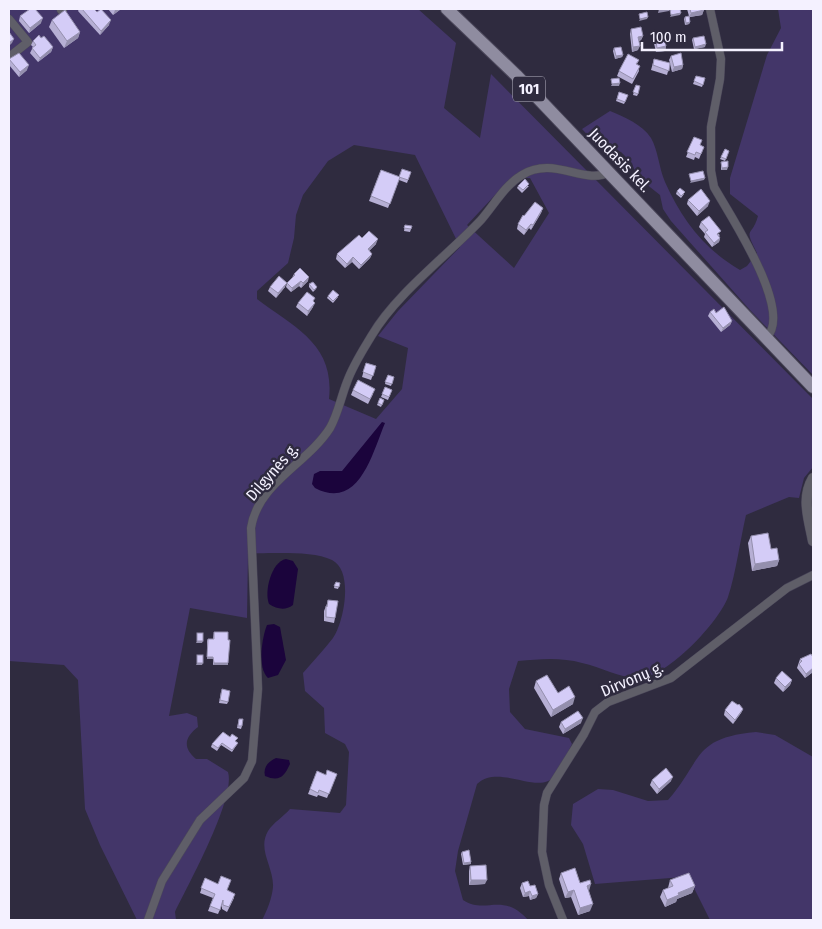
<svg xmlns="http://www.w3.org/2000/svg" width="822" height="929" viewBox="0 0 822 929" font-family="'Fira Sans Condensed',sans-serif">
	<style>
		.green { fill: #433669; fill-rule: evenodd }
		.water { fill: #1b043c }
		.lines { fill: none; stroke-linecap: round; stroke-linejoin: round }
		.minor-casing { stroke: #4b475a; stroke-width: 9 }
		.tertiary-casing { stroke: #4b475a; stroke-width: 11 }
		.primary-casing { stroke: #4b475a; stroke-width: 14 }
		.minor { stroke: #5f5e68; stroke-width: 8 }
		.tertiary { stroke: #5f5e68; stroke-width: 10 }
		.primary { stroke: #8f8ca0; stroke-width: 12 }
		.wall { fill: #b6afd4 }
		.shaded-wall { fill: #948fad }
		.building { fill: #d4ccf7; stroke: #948fad }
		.labels { text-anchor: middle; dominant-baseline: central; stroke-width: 5; stroke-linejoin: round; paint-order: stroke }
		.shield { fill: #2f2b3f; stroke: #b9b6c5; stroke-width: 1 }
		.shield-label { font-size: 15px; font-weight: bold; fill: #f4f1ff }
		.street-label { font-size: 16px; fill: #f4f1ff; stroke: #2f2b3f }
	</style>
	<rect width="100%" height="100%" fill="#2f2b3f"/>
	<g class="green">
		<path d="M9,9h409l38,34 -12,65 36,30 11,-64 322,325v68l-9,11 -5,20 -10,-1 -43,18c-6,26 -10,58 -18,82 -9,25 -60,79 -87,81 -21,1 -39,-11 -59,-15 -21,-6 -42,-4 -64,-2l-9,28 1,23 15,17 44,9 3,6c-5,10 -10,23 -17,32 -17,20 -56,-13 -78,8l-19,67 -3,20 8,29c23,15 39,-9 65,20h-266c5,-9 10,-22 11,-33 1,-20 -16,-37 -5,-56 5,-8 16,-15 22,-22l50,4 6,-8 3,-53 -4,-8 -20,-11 -1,-25 -19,-17 -2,-18c10,-12 21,-23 30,-35 11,-16 21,-67 -1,-78 -21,-10 -61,-6 -84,-7l-1,65 -57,-10 -21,108 18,-3 10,4 1,10c-13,10 -16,20 -2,32h11l21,13c8,26 -40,113 -53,140l1,8h-39l-37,-75 -15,-36 -7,-129 -14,-15 -55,-4zM354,145l61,10 45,92 -62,64 -20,25 30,12 -6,41 -26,30 -47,-20c6,-55 -34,-71 -72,-100v-8l31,-28 6,-25 2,-23 7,-20 25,-34zM511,178h19l19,35 -35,55 -47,-43z"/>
		<path d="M778,9h35v366l-63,-65 -79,-89 -8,-12 -3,-14 -24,-19 -4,-13 -11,-11 -25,-8 -14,-15 28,-18c14,6 32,13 41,27 7,12 8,30 14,44 17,38 39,67 75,88l7,-4 10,-13c-14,-27 -5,-15 1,-37l-28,-22v-16l37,-123 14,-27z"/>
		<path d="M756,732l19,3 38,22v163h-103l-20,-40 -7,-3 -88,7 -12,-40 -12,-19 2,-21 25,-15 15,1 35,11 20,-1c35,-40 24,-62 88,-68z"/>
	</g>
	<g class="water">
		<path d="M382,422l3,1c-13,31 -26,88 -70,65l-3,-4 2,-10 6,-3h22z"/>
		<path d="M286,559l7,2 5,8 -5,36c-8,6 -16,4 -24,-1 -5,-12 2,-42 17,-45z"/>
		<path d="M274,624l6,3 6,33 -8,15 -10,3c-11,-10 -6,-41 -1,-53z"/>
		<path d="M276,758l13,2 1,4c-6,13 -11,18 -25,12 -2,-9 3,-14 11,-18z"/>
	</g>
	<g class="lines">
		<g class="minor-casing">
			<g id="minor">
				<path d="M710,9l11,50 -1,20 -9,48v44l3,16c15,27 81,125 52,151"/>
				<polyline points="61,10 63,9"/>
				<polyline points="9,19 28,42 9,57"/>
				<path d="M148,920l14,-39 38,-61 44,-42 8,-17 6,-72 -7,-161c7,-45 56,-64 79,-100 8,-14 11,-31 17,-46 6,-17 16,-32 25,-47 24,-41 76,-80 109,-115 13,-15 24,-35 41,-45 32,-20 63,11 87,-3"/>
				<polyline points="563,920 549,885 542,852 544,805 547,793 584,734 595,712 608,702 671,678 787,588 813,575"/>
			</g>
		</g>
		<g class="tertiary-casing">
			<path id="tertiary" d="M813,478c-12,20 -4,41 0,63"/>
		</g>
		<g class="primary-casing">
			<polyline id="primary" points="447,9 516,75 813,387"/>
		</g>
		<use href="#minor" class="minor"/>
		<use href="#tertiary" class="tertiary"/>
		<use href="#primary" class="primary"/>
	</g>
	<g class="wall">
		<polygon points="79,9 94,9 109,25 100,35 78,11"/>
		<polygon points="108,9 121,9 113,15"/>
		<polygon points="687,9 704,9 702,15 690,17 690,22 689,24 685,25 684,19 685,17 689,16"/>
		<polygon points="20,16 41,23 29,33 19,21"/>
		<polygon points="52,20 80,32 78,38 64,48 49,27"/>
		<polygon points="631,29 643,36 641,40 639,41 638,50 632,52 630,34"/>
		<polygon points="655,34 666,46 665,51 656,52 653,39"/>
		<polygon points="693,38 705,47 694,49 692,40"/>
		<polygon points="33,41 53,47 51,52 38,62 30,53 33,47 31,45"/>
		<polygon points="614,48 623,55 622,57 615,59 613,51"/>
		<polygon points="671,56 683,65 682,69 672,72 670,64 667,75 651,70 654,59 670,63 669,60"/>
		<polygon points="9,59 27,70 19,77 9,65"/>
		<polygon points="639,60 637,64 639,71 632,84 617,76 619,71"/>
		<polygon points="696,76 705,78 702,87 693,84"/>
		<polygon points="636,85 638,94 637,96 633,95"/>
		<polygon points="619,92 625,102 624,104 616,101"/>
		<polygon points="694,137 700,145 704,147 699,159 695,157 694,160 686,157"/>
		<polygon points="725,149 729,151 725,161 727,170 721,170 721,162 725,161 720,159"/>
		<polygon points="381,170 399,177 411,172 407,183 399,180 388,208 369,201"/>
		<polygon points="518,186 529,186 522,193 517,188"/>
		<polygon points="677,191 684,194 681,198 676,194"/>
		<polygon points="688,200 708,206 697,216 687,204"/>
		<polygon points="543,208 541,213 531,230 529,228 524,235 517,229 518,224 524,216"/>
		<polygon points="701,222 720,235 719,236 720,238 719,242 712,247 704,237 705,234 699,227"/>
		<polygon points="405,225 411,229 410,232 404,231"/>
		<polygon points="362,238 376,244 369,251 372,254 370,258 359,269 352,262 345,268 336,259 337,254"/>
		<polygon points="294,274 308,281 301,288 299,286 291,292 286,287 287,283 292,278"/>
		<polygon points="309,284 317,287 316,289 313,292 309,287"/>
		<polygon points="270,287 285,287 276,298 268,291"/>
		<polygon points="328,296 338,297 333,303 327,298"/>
		<polygon points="313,301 313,307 307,316 296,307 298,303"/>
		<polygon points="710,312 716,313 732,321 730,325 721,332 708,316"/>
		<polygon points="366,363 376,366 371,380 362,377"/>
		<polygon points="388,375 394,377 391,386 385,384"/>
		<polygon points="385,387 392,390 388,400 381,397"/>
		<polygon points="353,390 373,394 368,404 351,395"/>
		<polygon points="380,398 384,400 381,407 377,405"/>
		<polygon points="751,536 771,549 779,560 777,566 752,571 748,543"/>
		<polygon points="336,582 340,583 338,589 334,588"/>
		<polygon points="328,600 335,618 334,623 324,621 324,611 326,606 326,607"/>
		<polygon points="214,632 228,665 213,665 213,659 207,659 207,641 208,639 213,639"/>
		<polygon points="813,657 813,672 805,678 797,668 800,659"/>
		<polygon points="776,678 792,680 790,685 783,692 774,683"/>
		<polygon points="536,681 558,693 573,704 551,717 534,688"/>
		<polygon points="221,692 228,702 227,704 219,703"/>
		<polygon points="743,709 741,713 733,724 724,715 725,710"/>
		<polygon points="239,719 242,726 241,729 237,728"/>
		<polygon points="561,722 581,723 563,734 559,727"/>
		<polygon points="223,732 238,743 232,752 221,745 217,751 211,747 212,744"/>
		<polygon points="317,771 326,775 337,774 327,798 318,795 317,797 308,794"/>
		<polygon points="652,780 671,781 657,794 650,785"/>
		<polygon points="462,852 471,862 471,864 463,865 461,854"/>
		<polygon points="470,866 485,884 469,885 469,871"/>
		<polygon points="561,873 580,883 589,891 590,911 578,915 571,897 565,898 559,879"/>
		<polygon points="205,878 227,890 234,898 227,912 222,909 222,905 218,914 208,911 213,898 200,893"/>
		<polygon points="670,880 695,886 692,893 677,899 676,902 665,907 660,897 663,890 668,888"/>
		<polygon points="522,883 530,886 538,894 536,898 530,900 529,896 523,897 520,888"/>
	</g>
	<g class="shaded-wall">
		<polygon points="116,9 121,9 113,15 115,10"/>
		<polygon points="637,9 644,9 643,10 636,10"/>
		<polygon points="659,9 670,9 669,11 658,13"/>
		<polygon points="704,10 702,15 689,17 691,13"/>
		<polygon points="681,13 680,15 670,17 671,15"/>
		<polygon points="648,17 647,19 639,21 640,19"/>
		<polygon points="43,18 41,23 29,33 30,28"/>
		<polygon points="111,20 109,25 100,35 101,31"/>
		<polygon points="690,22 689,24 685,25 686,23"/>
		<polygon points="80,32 78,38 64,48 67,41"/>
		<polygon points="643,36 641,40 636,42 638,37"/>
		<polygon points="14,39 12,43 9,46 9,43"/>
		<polygon points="706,44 705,47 694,49 695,47"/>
		<polygon points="640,46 638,50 632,52 633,47"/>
		<polygon points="666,46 665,51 656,52 657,48"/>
		<polygon points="53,47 51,52 38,62 40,58"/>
		<polygon points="623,55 622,57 615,59 616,56"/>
		<polygon points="29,65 27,70 19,77 20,72"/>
		<polygon points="683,65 682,69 672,72 674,67"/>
		<polygon points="620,83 619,86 611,86 612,84"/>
		<polygon points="728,167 727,170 721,170 722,168"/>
		<polygon points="705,178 704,180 690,183 691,181"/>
		<polygon points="710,201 708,206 697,216 699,211"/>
		<polygon points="543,208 541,213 531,230 533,225"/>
		<polygon points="531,224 529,228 524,235 526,230"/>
		<polygon points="720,238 719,242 712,247 714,243"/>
		<polygon points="378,239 376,244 366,254 368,249"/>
		<polygon points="372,254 370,258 359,269 361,265"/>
		<polygon points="353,257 352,262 345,268 347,264"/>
		<polygon points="309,277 308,281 301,288 303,283"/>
		<polygon points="301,281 299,286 291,292 292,288"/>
		<polygon points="287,283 285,287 276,298 278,293"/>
		<polygon points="315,303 313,307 307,316 308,311"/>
		<polygon points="732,321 730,325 721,332 723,328"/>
		<polygon points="779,560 777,566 752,571 755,564"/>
		<polygon points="197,641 203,641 202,643 196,643"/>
		<rect x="207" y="657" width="6" height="2"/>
		<polygon points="197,663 203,663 202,665 196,665"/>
		<polygon points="214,663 228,663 228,665 213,665"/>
		<polygon points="813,668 813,672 805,678 806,674"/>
		<polygon points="792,680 790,685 783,692 785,687"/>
		<polygon points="575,697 573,704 551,717 553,710"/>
		<polygon points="743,709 741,713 733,724 735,720"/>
		<polygon points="583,718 581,723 563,734 565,729"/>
		<polygon points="673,777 671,781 657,794 659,789"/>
		<polygon points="471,862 471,864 463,865 464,863"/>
		<polygon points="471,880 487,880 485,884 469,885"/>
		<polygon points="591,884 589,891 587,886"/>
		<polygon points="695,886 692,893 677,899 676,902 665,907 667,900 678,893"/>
		<polygon points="574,890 571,897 565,898 568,892"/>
		<polygon points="530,891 529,896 523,897 525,893"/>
		<polygon points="538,894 536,898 530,900 532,896"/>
		<polygon points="593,904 590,911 578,915 580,908"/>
	</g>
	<g class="building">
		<polygon points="30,9 35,9 43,18 30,28 20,16"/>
		<polygon points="82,9 94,9 97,12 101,9 111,20 101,31"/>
		<polygon points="674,9 680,9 681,13 671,15 670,10"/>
		<polygon points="690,9 704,9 704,10 691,13"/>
		<polygon points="65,10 80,32 67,41 52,20"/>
		<polygon points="647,12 648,17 640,19 639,14"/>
		<polygon points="689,16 690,22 686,23 685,17"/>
		<polygon points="641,27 643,36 638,37 640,46 633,47 631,29"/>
		<polygon points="9,32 14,39 9,43"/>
		<polygon points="663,33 666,46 657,48 655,34"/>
		<polygon points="39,35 41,38 44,36 53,47 40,58 32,48 36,45 33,41"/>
		<polygon points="704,36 706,44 695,47 693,38"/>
		<polygon points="621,47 623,55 616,56 614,48"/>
		<polygon points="19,53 29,65 20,72 9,59"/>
		<polygon points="681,53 683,65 674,67 671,56"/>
		<polygon points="628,54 639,60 636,64 640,66 633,79 619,71"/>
		<polygon points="654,59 670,63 669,71 653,65"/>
		<polygon points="696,76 705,78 703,85 694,81"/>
		<polygon points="619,78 620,83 612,84 611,79"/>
		<polygon points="636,85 640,86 638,94 633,92"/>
		<polygon points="619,92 628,95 625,102 617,99"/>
		<polygon points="694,137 702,140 700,145 704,147 701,154 696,152 695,155 687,152"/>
		<polygon points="725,149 729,151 726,159 721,157"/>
		<polygon points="728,161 728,167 722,168 721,162"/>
		<polygon points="402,169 411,172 408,180 399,177"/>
		<polygon points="381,170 400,177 390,204 371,196"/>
		<polygon points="703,171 705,178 691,181 689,174"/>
		<polygon points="525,179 529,184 523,190 518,186"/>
		<polygon points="680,188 685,192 681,196 677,191"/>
		<polygon points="701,189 710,201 699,211 688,200"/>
		<polygon points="535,202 543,208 533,225 531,224 526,230 518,224 523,215 524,216"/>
		<polygon points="709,216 721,231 717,234 720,238 714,243 705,232 708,230 701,222"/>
		<polygon points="405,225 412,226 411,229 404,228"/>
		<polygon points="369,231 378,239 368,249 372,254 361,265 353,257 347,264 337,254 359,235 362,238"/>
		<polygon points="300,268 309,277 303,283 301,281 292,288 287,283 295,275 294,274"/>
		<polygon points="279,276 287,283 278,293 270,287"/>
		<polygon points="313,282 317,287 314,290 309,284"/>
		<polygon points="333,290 339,295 333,301 328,296"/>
		<polygon points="307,292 315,298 313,301 315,303 308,311 298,303"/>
		<polygon points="724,307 732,321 723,328 710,312 714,309 716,313"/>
		<polygon points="366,363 376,366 373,376 363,372"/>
		<polygon points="388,375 394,377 392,384 385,382"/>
		<polygon points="358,380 375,389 370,399 353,390"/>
		<polygon points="385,387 392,390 389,397 382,394"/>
		<polygon points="380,398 384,400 382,405 378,403"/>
		<polygon points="768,533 771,549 777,548 779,560 755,564 751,536"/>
		<polygon points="336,582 340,583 339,587 334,586"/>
		<polygon points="328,600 338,601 335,618 326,617 326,606 327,607"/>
		<polygon points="214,632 228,632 228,640 230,640 228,663 214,663 213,657 207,657 208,639 214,639"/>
		<rect x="197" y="633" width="6" height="8"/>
		<polygon points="811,654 813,657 813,668 806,674 799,664 802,661 800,659"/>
		<rect x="197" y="655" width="6" height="8"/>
		<polygon points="782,671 792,680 785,687 776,678"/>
		<polygon points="547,675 558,693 569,686 575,697 553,710 536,681"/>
		<polygon points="222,689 230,691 228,702 220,700"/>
		<polygon points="732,701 738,705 739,704 743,709 735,720 725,710"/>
		<polygon points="578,711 583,718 565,729 561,722"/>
		<polygon points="239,719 243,719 242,726 238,726"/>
		<polygon points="223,732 230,737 232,734 238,738 235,741 238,743 232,750 222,743 218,748 212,744"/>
		<polygon points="666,768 673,777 659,789 652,780"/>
		<polygon points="327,770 337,774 329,794 319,790 318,793 310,789 317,771 326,775"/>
		<polygon points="469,850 471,862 464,863 462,852"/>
		<polygon points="486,865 487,880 471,880 470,866"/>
		<polygon points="575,868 580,883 590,880 591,884 587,886 593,904 580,908 574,890 568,892 561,873"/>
		<polygon points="689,873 695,886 678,893 679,895 667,900 663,890 673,886 670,880"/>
		<polygon points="221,876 231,880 227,890 235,894 229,907 223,905 223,900 220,910 210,906 215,894 201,888 205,878 218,884"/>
		<polygon points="528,881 530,886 535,885 538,894 532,896 530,891 525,893 522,883"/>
	</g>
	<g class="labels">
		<rect class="shield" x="513" y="76.5" width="32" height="25" rx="4"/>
		<g class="shield-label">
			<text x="529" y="89">101</text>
		</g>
		<g class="street-label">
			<text transform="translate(620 160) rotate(46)">Juodasis kel.</text>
			<text transform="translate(272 472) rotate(-49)">Dilgynės g.</text>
			<text transform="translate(632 679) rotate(-23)">Dirvonų g.</text>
		</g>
	</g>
	<rect width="822" height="929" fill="none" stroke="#f4f1ff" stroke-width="20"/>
	<path d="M642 42v8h140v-8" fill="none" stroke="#f4f1ff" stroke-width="2.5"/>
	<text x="650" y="42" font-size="15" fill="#f4f1ff" stroke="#2f2b3f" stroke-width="4" paint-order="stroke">100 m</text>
</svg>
